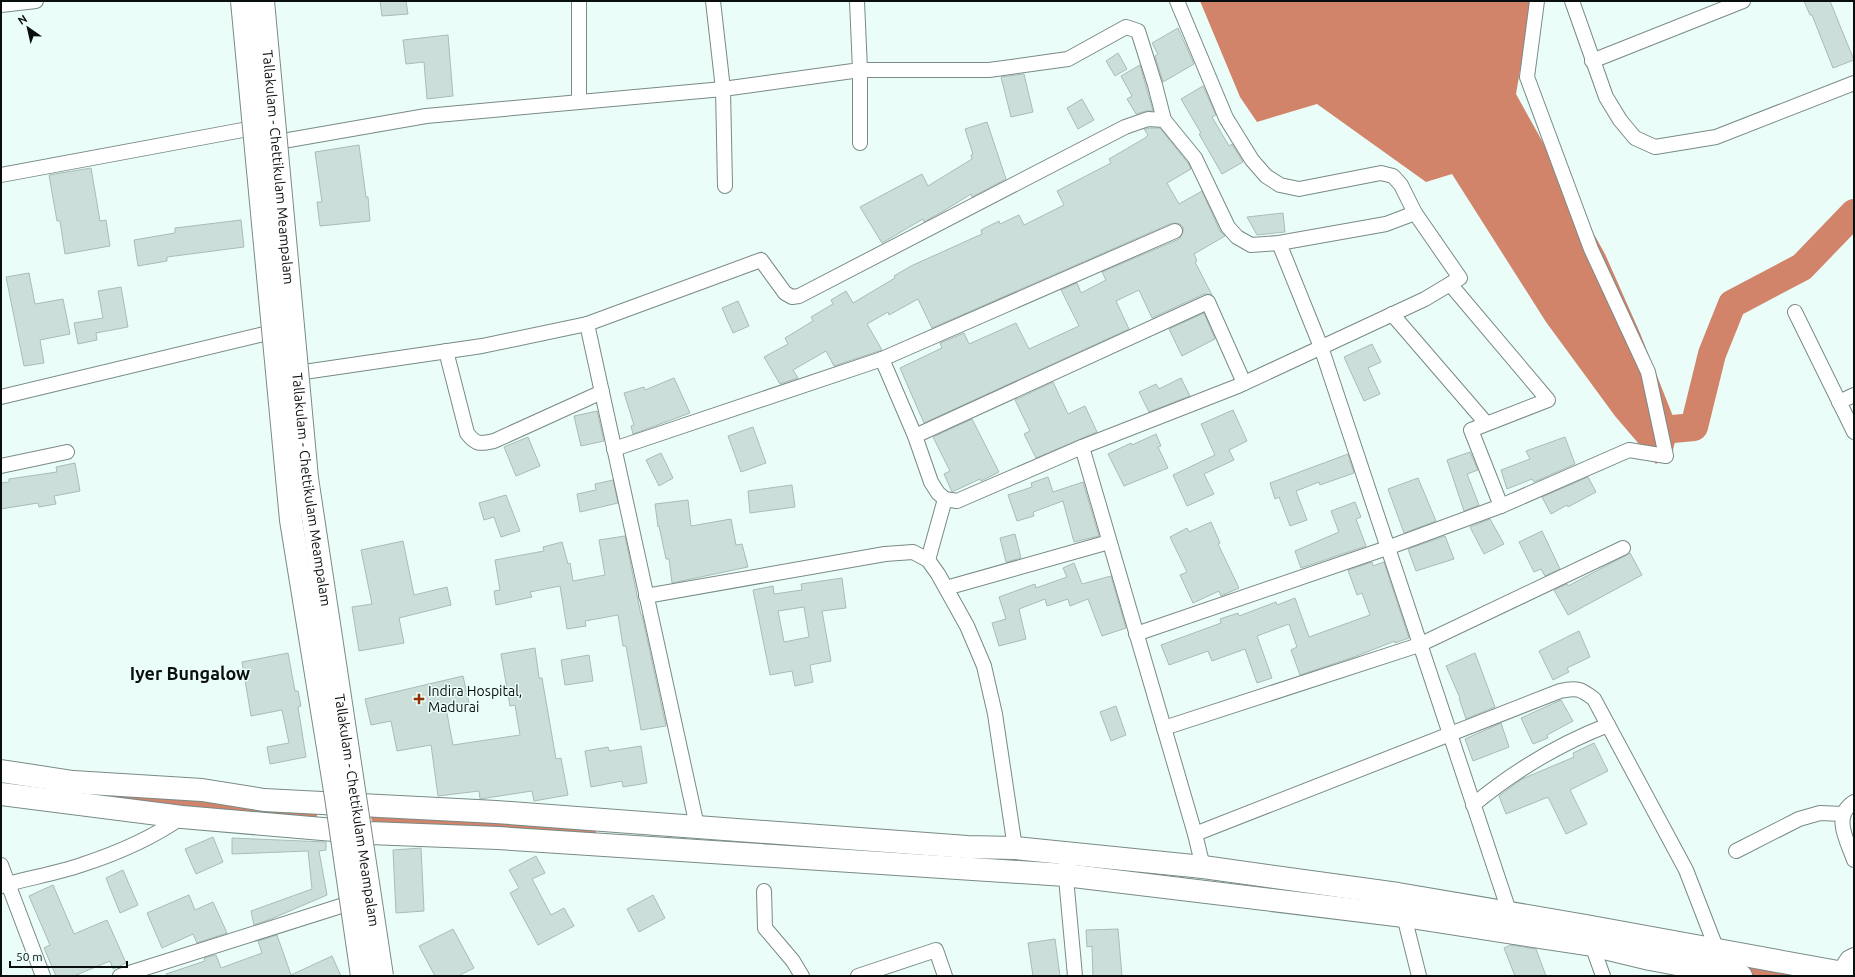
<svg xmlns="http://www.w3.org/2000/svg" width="1855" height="977" viewBox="0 0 1855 977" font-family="Ubuntu,sans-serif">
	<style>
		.water { fill: #d1846a }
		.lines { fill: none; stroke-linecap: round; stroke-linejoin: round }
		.canal { stroke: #d1846a; stroke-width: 16 }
		.river { stroke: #d1846a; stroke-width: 28 }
		.building { fill: #cbdeda; stroke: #aabcb8; fill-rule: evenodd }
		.minor-casing { stroke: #798a87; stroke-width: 16 }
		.primary-casing { stroke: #798a87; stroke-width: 24 }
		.minor { stroke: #fff; stroke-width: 14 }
		.primary { stroke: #fff; stroke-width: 22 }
		.trunk-bridge-casing { stroke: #798a87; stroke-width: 24; stroke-linecap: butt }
		.trunk-bridge { stroke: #fff; stroke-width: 22 }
		.poi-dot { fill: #942f00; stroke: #eafdf9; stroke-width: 1.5 }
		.labels { text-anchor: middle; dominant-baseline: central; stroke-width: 3; stroke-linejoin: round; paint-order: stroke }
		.street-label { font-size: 14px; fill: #090f0e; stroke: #eafdf9 }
		.poi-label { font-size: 14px; fill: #090f0e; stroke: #eafdf9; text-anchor: start }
		.district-label { font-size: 18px; font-weight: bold; fill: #090f0e; stroke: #eafdf9 }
	</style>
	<rect width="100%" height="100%" fill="#eafdf9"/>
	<polygon class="water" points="1200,1 1532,1 1516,94 1605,254 1640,333 1678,429 1673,450 1656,464 1615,416 1546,322 1452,174 1426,182 1317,104 1257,122 1240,97"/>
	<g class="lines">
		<g class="canal">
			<polyline points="108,797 309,815"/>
			<polyline points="379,817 392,822 507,826 588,833"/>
			<polyline points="1729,964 1790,976"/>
		</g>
		<polyline class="river" points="1650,411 1662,430 1694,427 1712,354 1732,304 1802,267 1854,213"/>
	</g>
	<g class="building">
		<polygon points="380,1 406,1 408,14 382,16"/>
		<polygon points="1804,1 1830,1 1854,60 1833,68 1812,15 1810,15"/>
		<polygon points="1178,28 1194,64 1163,82 1155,56 1158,54 1152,43"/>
		<polygon points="448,35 453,96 427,99 424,62 406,64 403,40"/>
		<polygon points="1118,53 1127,69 1115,76 1106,61"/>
		<polygon points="1140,65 1153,111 1146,111 1136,114 1127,99 1132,96 1121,76"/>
		<polygon points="1024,74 1033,112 1011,117 1001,77"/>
		<polygon points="1203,86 1216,115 1212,117 1229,146 1232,144 1243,162 1222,174 1199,134 1201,133 1181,99"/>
		<polygon points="1082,99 1094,120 1078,129 1067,108"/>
		<polygon points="987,122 1006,179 972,197 971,194 942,212 924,222 923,219 882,243 860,207 922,174 928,186 972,159 971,155 973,154 965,129"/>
		<polygon points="1149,128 1160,128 1188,163 1191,169 1167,183 1179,204 1202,191 1220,231 1225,236 1194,254 1197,261 1195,262 1212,295 1204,294 1152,318 1139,290 1116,301 1129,329 924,423 900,368 942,348 940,343 964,333 969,344 1016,323 1029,349 1079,326 1061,290 1077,283 1081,293 1106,280 1102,272 1179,239 1183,232 1183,227 1180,224 1172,223 932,328 918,299 889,315 888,312 867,324 882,350 834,366 826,351 793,370 798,378 780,384 764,357 788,344 785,338 813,321 811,317 833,304 831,300 846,291 853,303 895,278 894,276 911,266 982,234 981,230 999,221 1000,224 1019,215 1024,225 1064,205 1057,191 1111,163 1109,159 1145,138 1148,135 1144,129"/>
		<polygon points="359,145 366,197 368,197 370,221 320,226 317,202 322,202 315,152"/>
		<polygon points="91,168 100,221 106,220 110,246 65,254 60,221 57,221 49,175"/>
		<polygon points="1283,213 1285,232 1257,235 1247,217"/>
		<polygon points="241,220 244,247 167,257 167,261 138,266 134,240 175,233 175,228"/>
		<polygon points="29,273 35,304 63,299 70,334 40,340 44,363 24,366 6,277"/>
		<polygon points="121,287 128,327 96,333 97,340 78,344 74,323 103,318 98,291"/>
		<polygon points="738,301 749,326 733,333 722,308"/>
		<polygon points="1204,313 1215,339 1182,356 1169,329"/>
		<polygon points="1372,344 1381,362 1368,368 1380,394 1364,401 1344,357"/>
		<polygon points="674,378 690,413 633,434 631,426 634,425 624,393 644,387 645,390"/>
		<polygon points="1181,378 1190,396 1149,412 1139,392 1156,384 1159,389"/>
		<polygon points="1053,382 1068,414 1085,406 1097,432 1036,458 1024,434 1030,431 1015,400"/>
		<polygon points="1233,410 1247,441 1229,450 1234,460 1204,474 1214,494 1187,506 1173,475 1215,455 1201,424"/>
		<polygon points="597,411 604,441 581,446 574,416"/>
		<polygon points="972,419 999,472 981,481 980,479 952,492 944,474 950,471 933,437"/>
		<polygon points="753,427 766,463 741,472 728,436"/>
		<polygon points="1156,434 1161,446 1158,447 1168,468 1124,486 1108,454 1131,443 1132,445"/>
		<polygon points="528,437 540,466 516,476 504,447"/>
		<polygon points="1565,437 1575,464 1534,482 1532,479 1507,489 1501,470 1530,459 1526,451"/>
		<polygon points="1470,452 1478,470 1467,474 1479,505 1464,511 1447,460"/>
		<polygon points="661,453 673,478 659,486 646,460"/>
		<polygon points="1348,454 1354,473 1320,485 1319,482 1296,491 1307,520 1290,526 1279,497 1275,499 1270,483"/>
		<polygon points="75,463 80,491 54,496 56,504 39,507 38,503 1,509 1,483 9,482 9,479 57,472 56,467"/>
		<polygon points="1048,477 1053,492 1083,482 1099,536 1074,542 1063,501 1033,512 1034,516 1017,521 1008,495 1032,487 1031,483"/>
		<polygon points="1588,477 1596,492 1568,507 1567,505 1551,514 1542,497"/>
		<polygon points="1418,478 1436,521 1404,533 1388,489"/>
		<polygon points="613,480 618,503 580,512 577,494 596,490 595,484"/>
		<polygon points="792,485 795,507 750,513 748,491"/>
		<polygon points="506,495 520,531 501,537 494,517 484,520 479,503"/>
		<polygon points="688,500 691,526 731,519 736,545 742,544 748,567 672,583 669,559 666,559 659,526 658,527 655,504"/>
		<polygon points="1355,502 1361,517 1356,519 1366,546 1301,568 1295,551 1339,532 1331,511"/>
		<polygon points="1490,519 1504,544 1484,554 1470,527"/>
		<polygon points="1211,522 1220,543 1218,544 1239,588 1221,596 1219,591 1193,603 1180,575 1187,572 1170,537 1187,528 1189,532"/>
		<polygon points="1542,531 1560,569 1545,576 1541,569 1534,572 1519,542"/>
		<polygon points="1015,534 1021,558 1006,562 1000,538"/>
		<polygon points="625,536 641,615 642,615 666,726 641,730 626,646 623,646 618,615 585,621 586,626 567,629 560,586 530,592 532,597 496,605 494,591 500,590 495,560 544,551 543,547 562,542 568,564 570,563 573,581 605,575 599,540"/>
		<polygon points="1445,536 1454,559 1416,571 1408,549"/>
		<polygon points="403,541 414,595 447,587 451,605 399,618 404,643 359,651 352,607 372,604 361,550"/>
		<polygon points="1630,553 1642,575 1568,615 1554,590 1567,584 1568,586"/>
		<polygon points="1372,562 1373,566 1384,562 1409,638 1395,643 1395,641 1354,657 1300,675 1291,650 1297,647 1289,624 1257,636 1272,678 1257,683 1245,649 1212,661 1208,651 1169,665 1161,645 1221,623 1220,619 1238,613 1239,616 1276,602 1277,605 1295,598 1309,637 1370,615 1362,593 1357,595 1348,570"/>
		<polygon points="1074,563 1082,584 1111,576 1126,628 1102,636 1088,599 1070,606 1068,599 1047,606 1045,599 1019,609 1026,639 999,646 992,623 1006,619 999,597 1035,584 1036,588 1067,577 1063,568"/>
		<path d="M842,578l4,30 -24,3 9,50 -21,4 3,17 -18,4 -3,-15 -22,4 -17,-85 20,-4 1,8 28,-4 -1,-6zM804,607l5,30 -25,5 -6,-31z"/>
		<polygon points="1579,631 1590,657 1567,668 1569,672 1553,680 1539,651"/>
		<polygon points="535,648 539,678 542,678 556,759 561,758 568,795 534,801 532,791 480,799 479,791 438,796 431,745 397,751 391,721 371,725 365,699 463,676 469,703 446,708 453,745 520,735 515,705 510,706 501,654"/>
		<polygon points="288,653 295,691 298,691 301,706 298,707 306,757 270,764 267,747 289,743 282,710 251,716 242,662"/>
		<polygon points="1475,653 1495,707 1466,719 1459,698 1460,698 1446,666"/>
		<polygon points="589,655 593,681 565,685 561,660"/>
		<polygon points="1561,700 1573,721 1547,735 1548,738 1533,744 1521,718"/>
		<polygon points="1116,706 1126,735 1111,741 1100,712"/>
		<polygon points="1501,723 1509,747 1473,761 1465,739"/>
		<polygon points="1594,743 1608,771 1570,790 1587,824 1566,834 1548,797 1506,814 1499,796 1522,779 1574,757 1573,753"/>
		<polygon points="641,746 647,783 623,787 622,781 591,787 585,751 608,747 609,751"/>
		<polygon points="213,837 223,862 196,874 185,849"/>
		<polygon points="232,838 326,842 326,850 319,851 327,895 271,919 254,925 251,911 312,889 308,851 232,854"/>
		<polygon points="421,848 424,911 396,913 393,850"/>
		<polygon points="536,856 545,873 532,879 551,915 564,908 574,926 538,945 510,893 519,888 509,870"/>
		<polygon points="123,870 138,905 120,913 106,878"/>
		<polygon points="53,885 74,934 107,920 126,963 113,969 110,961 74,976 56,976 44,948 50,945 29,896"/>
		<polygon points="189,895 195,910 213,902 227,933 197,943 193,934 162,948 147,913"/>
		<polygon points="653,895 665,918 639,932 627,909"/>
		<polygon points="453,929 474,968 458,976 435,976 419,946"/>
		<polygon points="1118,929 1122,976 1093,976 1092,946 1087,947 1086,930"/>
		<polygon points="277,935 291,975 332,956 341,976 167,976 166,974 205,961 204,958 216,955 221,968 262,953 258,941"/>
		<polygon points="1055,939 1060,976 1033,976 1028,943"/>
		<polygon points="1511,945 1536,949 1546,976 1515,976 1504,948"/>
	</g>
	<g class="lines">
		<g class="minor-casing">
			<g id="minor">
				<polyline points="579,1 579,102"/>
				<polyline points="713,1 723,89 725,186"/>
				<polyline points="1572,1 1606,97 1620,120 1635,138 1655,147 1716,137 1854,83"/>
				<polyline points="1,5 36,1"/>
				<polyline points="1592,61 1743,1"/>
				<polyline points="283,141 426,116 723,89 860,70 857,1"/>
				<polyline points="860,143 860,70 989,70 1068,59 1126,27 1138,31 1155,85 1164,120"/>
				<polyline points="1,175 248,129"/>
				<polyline points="1279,243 1321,347 1510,914"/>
				<polyline points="1450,284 1548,400 1471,430 1501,506"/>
				<polyline points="1795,312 1854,432"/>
				<polyline points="1392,314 1486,423"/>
				<path d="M446,351l21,82c9,12 13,11 27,8l108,-49"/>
				<polyline points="882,359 1175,231"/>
				<polyline points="304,372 482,346 587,324"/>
				<polyline points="1,397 268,333"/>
				<polyline points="1839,402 1854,395"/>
				<polyline points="915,436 1208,302 1244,383"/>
				<polyline points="1082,447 1195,834 1203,867"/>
				<polyline points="614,449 882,359 915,436 931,482 938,493 945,499 957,501 1082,447 1238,386 1425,299 1460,278 1415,213 1401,185 1393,176 1381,173 1299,189 1280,185 1266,176 1252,160 1226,118 1177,1"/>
				<polyline points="1,466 67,452"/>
				<polyline points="928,560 945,499"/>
				<polyline points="946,588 1109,542"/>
				<polyline points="646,596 885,554 913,552 928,560 938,574 967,626 984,666 995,714 1015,848"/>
				<polyline points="1136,634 1387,548 1501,506 1629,450 1666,456 1648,372 1591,249 1527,77 1537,1"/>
				<polyline points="1164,728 1419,645 1623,548"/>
				<path d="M1854,802c-22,14 -7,38 0,58"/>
				<path d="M1473,805c41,-34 86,-61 135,-80"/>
				<polyline points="697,826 587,324 761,260 785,293 792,297 799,296 1125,127 1148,119 1164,120 1195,158 1228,227 1237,237 1251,245 1279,243 1386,224 1415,213"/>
				<path d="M1195,834l365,-143c17,-4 21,-2 34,8l92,171 31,80"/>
				<polyline points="1736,851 1799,819 1820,813 1843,814"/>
				<polyline points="1,865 43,976"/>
				<polyline points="1065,867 1075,976"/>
				<path d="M1,886c26,-8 54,-12 80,-21 37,-12 70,-26 101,-48"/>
				<polyline points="764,891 765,928 793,961 802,976"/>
				<polyline points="1404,916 1419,976"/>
				<polyline points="1592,945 1603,976"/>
				<polyline points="120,976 344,905"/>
				<polyline points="858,976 936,950 945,976"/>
				<polyline points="1836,976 1848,958 1854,955"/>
			</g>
		</g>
		<g class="primary-casing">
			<g id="primary">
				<polyline points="1,771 73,782 202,790 264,800 496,812 967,847 1015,848 1203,867 1398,894 1586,926 1854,975"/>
				<polyline points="1,794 182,817 369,833 498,838 1065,875 1404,916 1592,945 1650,959 1741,976"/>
			</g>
		</g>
		<use href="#minor" class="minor"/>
		<use href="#primary" class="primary"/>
		<g class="trunk-bridge-casing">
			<g id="trunk-bridge">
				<polyline points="242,1 291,520 336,797 362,976"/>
				<path id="s1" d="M263,1l44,477 75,498"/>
			</g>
		</g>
		<use href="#trunk-bridge" class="trunk-bridge"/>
	</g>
	<path class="poi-dot" d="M417 693h4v4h4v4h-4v4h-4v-4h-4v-4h4z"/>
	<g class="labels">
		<g class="street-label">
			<text stroke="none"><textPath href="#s1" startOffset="167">Tallakulam - Chettikulam Meampalam</textPath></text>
			<text stroke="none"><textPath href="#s1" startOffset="491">Tallakulam - Chettikulam Meampalam</textPath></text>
			<text stroke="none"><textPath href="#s1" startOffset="815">Tallakulam - Chettikulam Meampalam</textPath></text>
		</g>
		<g class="poi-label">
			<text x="428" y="691">Indira Hospital,<tspan x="428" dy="16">Madurai</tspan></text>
		</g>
		<g class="district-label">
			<text x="190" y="673">Iyer Bungalow</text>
		</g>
	</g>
	<rect width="1855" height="977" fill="none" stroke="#090f0e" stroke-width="4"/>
	<g transform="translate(28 28) rotate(326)" stroke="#eafdf9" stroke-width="3" paint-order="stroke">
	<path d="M0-3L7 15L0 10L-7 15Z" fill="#090f0e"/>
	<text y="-6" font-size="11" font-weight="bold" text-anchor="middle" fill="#090f0e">N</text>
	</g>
	<path d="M10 961v6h117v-6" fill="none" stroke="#090f0e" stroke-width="2"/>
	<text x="16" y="961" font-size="12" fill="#090f0e" stroke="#eafdf9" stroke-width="3" paint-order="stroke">50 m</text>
</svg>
